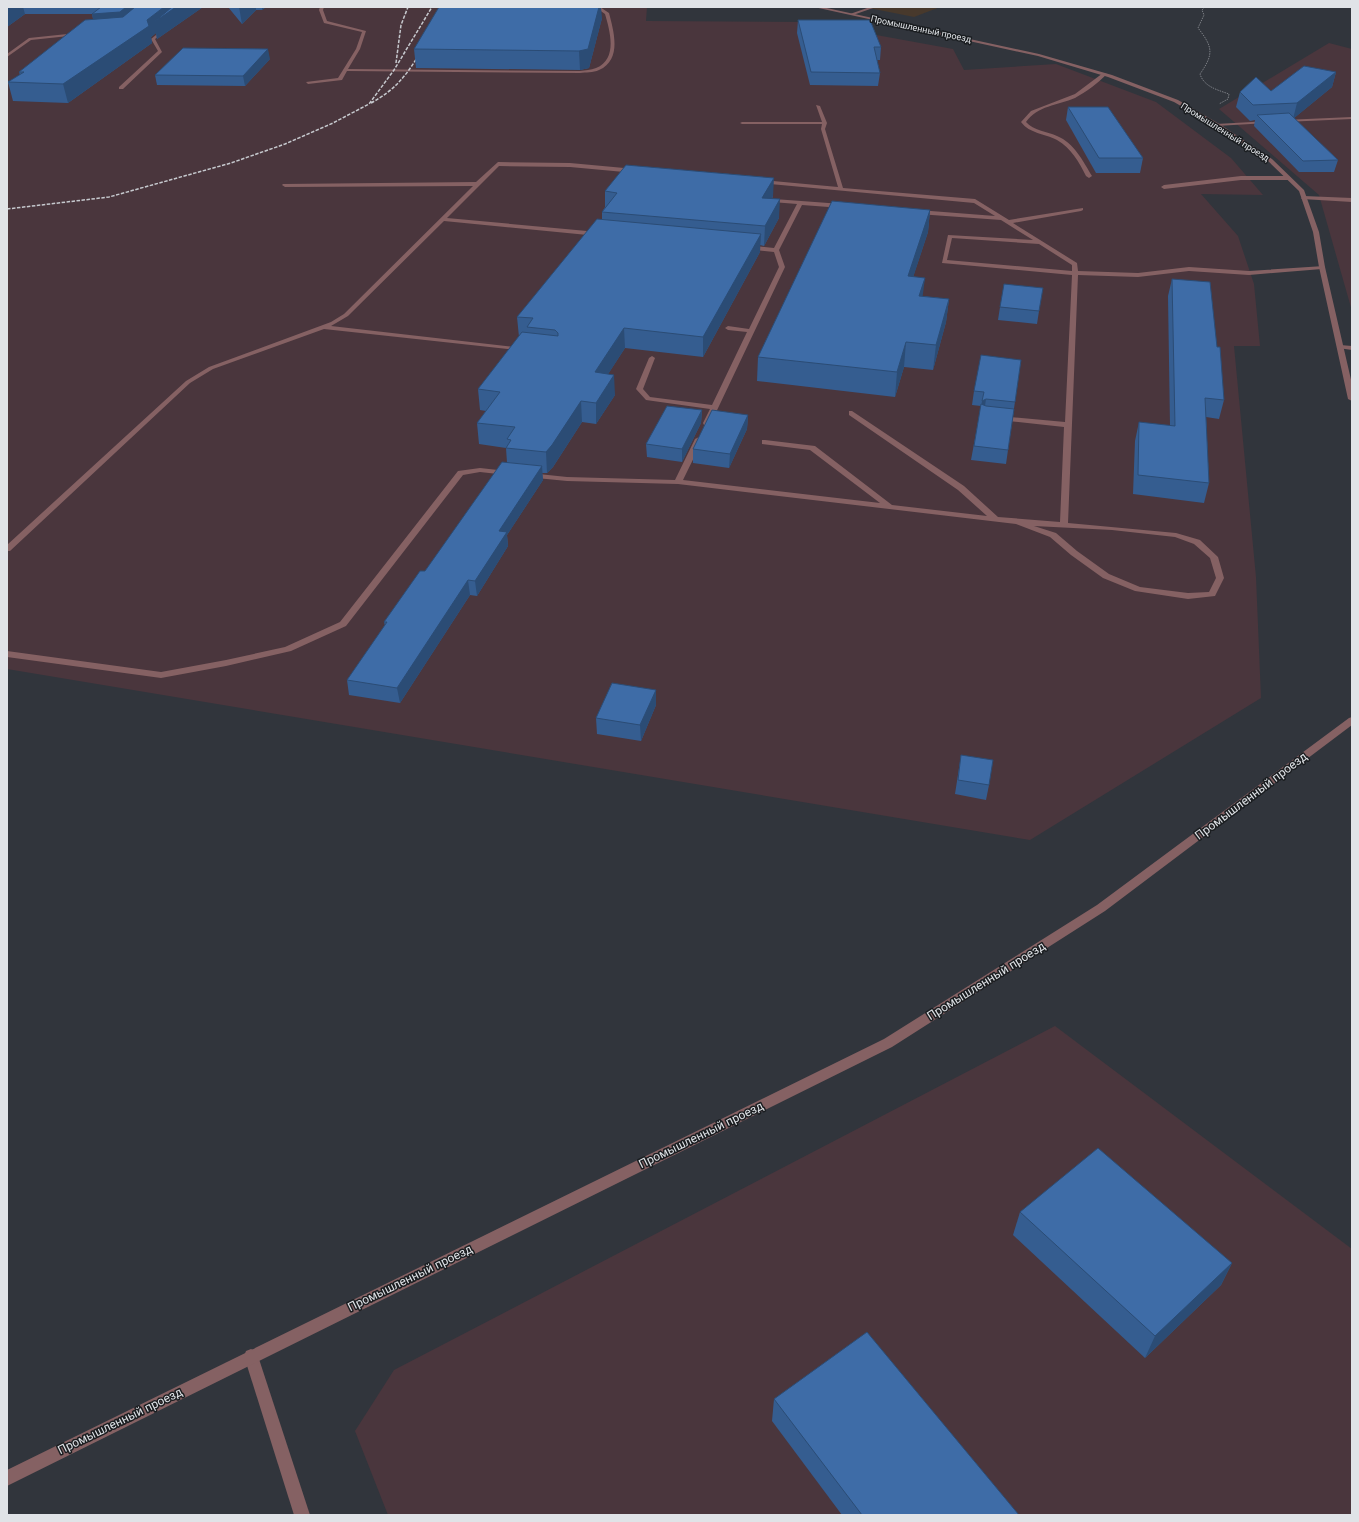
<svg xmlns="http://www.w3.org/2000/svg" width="1359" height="1522" viewBox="0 0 1359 1522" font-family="Roboto,sans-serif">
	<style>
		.commercial { fill: #48392c }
		.industrial { fill: #4a363d }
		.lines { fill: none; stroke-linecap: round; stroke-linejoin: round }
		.path { stroke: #7c7f85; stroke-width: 1; stroke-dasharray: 1.5 1; stroke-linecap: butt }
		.service { fill: #856163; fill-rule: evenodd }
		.minor { fill: #856163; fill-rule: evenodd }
		.rail { stroke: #c6c9ce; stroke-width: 1.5; stroke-dasharray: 3.5 1.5; stroke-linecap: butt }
		.wall { fill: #355d90 }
		.shaded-wall { fill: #2b4c75 }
		.building { fill: #3e6ca7; stroke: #2b4c75 }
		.labels { text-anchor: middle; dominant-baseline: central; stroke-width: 3; stroke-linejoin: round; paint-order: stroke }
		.far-street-label { font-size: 9px; fill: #e0e3e7; stroke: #1a1d20 }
		.near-street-label { font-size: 12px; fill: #e0e3e7; stroke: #1a1d20 }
	</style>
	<rect width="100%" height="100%" fill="#31353c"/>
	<polygon class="commercial" points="864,7 940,7 914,17"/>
	<g class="industrial">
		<polygon points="7,7 647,7 646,21 805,22 953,49 964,70 1056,64 1156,102 1231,158 1263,195 1201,194 1238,236 1254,284 1260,346 1234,346 1256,577 1261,698 1030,840 7,669"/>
		<polygon points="1329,43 1352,49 1352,311 1319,195 1219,109"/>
		<polygon points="1055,1026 1352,1249 1352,1515 388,1515 355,1431 394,1370"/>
	</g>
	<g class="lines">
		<path class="path" d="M1205,7l-3,3 2,5 -6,13c15,19 16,26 2,46 4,13 18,16 29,20l-1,5 -9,5"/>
		<g class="service">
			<path d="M320,7h4l-1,3 4,11 39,10 -6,18 -12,20 232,2c5,-1 11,-1 16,-3 22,-9 14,-37 9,-54l-10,-7h5l9,6c5,19 13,47 -10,57 -6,3 -13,2 -19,3l-233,-2 -5,9 -34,4 -2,-2 32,-4 18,-29 6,-17 -38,-9 -5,-13z"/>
			<polygon points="870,7 876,7 853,15 850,14"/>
			<polygon points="166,27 169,28 155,39 162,52 123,89 119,89 119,87 158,51 151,39"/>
			<polygon points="77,33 78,35 31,40 7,57 7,54 29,38"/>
			<path d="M1103,73l4,1c-9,9 -21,18 -32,24 -17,7 -38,8 -49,24 8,9 20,9 31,14 17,7 26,25 35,40l-3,2 -3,-2c-7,-14 -15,-28 -29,-36 -13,-7 -27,-6 -36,-18l10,-11 44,-17z"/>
			<path d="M816,105l4,1 7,17 -2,6 18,59 132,11 34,21 74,-12v2l-2,1 -68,12 64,40 1,8 60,2 51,-6 60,4 75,-5 1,1 -3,2 -73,6 -60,-4 -51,6 -60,-2 -10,248 108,10 24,7 18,17 6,21 -9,18 -27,3 -53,-8 -32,-13 -32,-23 -21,-18 -34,-13 -338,-40 -111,-3 -41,-4 -1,-2 4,-2 38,4 108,3 20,-41 4,-2 4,2 -20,41 197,23 -70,-53 -48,-6v-4h3l50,6 77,59 95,11 -29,-26 -109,-75v-4h3l112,75 34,31 62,5 4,-95 -65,-7 -4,-2 4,-2 66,6 7,-147 -130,-12 6,-28 85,5 -32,-20 -83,-6 -3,-2 3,-2 77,6 -21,-13 -215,-20 -1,-1 3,-2 77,7 -17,-58 1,-5h-80l-2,-1 2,-1h80zM952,238l87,6 33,21v6l-125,-11zM1034,526l78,4 63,7 19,7 16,14 6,20 -7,14 -21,1 -48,-6 -31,-13 -32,-23 -21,-18z"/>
			<polygon points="1352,117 1352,119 1284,122 1282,121 1284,120"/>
			<polygon points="1270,121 1268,123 1216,126 1214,125 1216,124"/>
			<polygon points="498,162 570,163 635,169 638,171 635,173 570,167 499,166 447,218 598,232 601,234 598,236 444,221 348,316 331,326 523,348 526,350 525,351 324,329 213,369 190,383 10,551 7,551 7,545 186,381 209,367 331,322 344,314 473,186 285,187 282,185 283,184 476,182"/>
			<polygon points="1241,176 1288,176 1291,178 1288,180 1241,180 1164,189 1161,187 1164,185"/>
			<polygon points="1304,196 1352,198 1352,202 1302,199 1301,198"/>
			<polygon points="774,199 842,204 845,206 842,208 802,205 779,250 785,267 710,425 704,425 703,423 710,409 646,400 636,389 649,358 652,356 655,358 643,389 650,397 712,405 747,332 728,330 725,328 728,326 749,329 779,267 774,252 747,249 744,247 747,245 774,248 797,204 772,202 772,200"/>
			<polygon points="1340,345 1352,346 1352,350 1338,348 1337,347"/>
			<polygon points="480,468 507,471 511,473 507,475 480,472 463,475 346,626 291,651 226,666 161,678 7,657 7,651 161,672 226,660 285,647 340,622 458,471"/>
			<polygon points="251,1349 256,1351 258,1356 310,1515 294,1515 244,1356 246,1351"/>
		</g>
		<g class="minor">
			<polygon points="814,7 822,7 1039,54 1112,75 1178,100 1221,125 1272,159 1304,190 1319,232 1325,267 1352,384 1352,401 1348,399 1319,267 1313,232 1299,191 1268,161 1217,127 1174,102 1108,77 1038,56"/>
			<polygon points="1352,717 1352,725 1105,911 892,1047 7,1486 7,1470 884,1039 1097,905 1349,718"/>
		</g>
		<g class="rail">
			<polyline points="396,63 401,25 408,7"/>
			<path d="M371,103c24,-13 35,-27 49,-50"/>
			<polyline points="7,209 109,197 231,163 285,144 333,123 369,104 394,70 432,7"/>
		</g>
	</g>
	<g class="wall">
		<polygon points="7,7 203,7 157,39 156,33 151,37 152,43 68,103 13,101 8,82 20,75 19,72 93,19 92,14 25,14 7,27"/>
		<polygon points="228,7 266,7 262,10 256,10 242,24"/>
		<polygon points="602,18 589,68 580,70 416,68 414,49"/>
		<polygon points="798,20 881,47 880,60 877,60 880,73 878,86 810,85 797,33"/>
		<polygon points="270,59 245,86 157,85 155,75"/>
		<polygon points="1336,72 1332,87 1294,118 1338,160 1334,172 1299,172 1254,126 1255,120 1250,121 1236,107 1240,92 1271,91"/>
		<polygon points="1068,107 1143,158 1140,173 1096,173 1066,120"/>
		<polygon points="605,191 773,196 772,199 779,218 764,246 760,245 760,252 703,357 625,348 608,374 615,395 596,424 582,422 553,467 547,473 542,473 543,480 507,535 508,546 477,596 470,595 400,703 349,695 347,680 385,626 384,622 425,571 507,463 506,448 479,444 477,423 486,411 480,410 478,389 519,337 517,317 602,219 602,212 605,207"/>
		<polygon points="930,210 928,232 913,277 922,296 949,299 946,322 933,370 904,367 895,397 757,381 758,357"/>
		<polygon points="1172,279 1217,347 1224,400 1219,419 1206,417 1209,483 1204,503 1133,494 1135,441 1139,422 1170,426 1168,296"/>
		<polygon points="1000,307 1039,311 1037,324 998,320"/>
		<polygon points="1021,360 1006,464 971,460 981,406 972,405 974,391"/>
		<polygon points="702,410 701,423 682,462 647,457 646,444"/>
		<polygon points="748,415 747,429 729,468 693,463 693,449"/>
		<polygon points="656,690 656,705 641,741 597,734 596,718"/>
		<polygon points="961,755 989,785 986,800 955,794"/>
		<polygon points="1020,1212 1232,1263 1221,1285 1145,1358 1013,1235"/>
		<polygon points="774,1399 1019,1515 842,1515 772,1421"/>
	</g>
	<g class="shaded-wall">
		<polygon points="7,7 23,7 25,14 7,27"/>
		<polygon points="126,7 149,7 96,31 92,14"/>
		<polygon points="164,7 203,7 157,39 156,33 151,37 152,43 68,103 63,84"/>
		<polygon points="239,7 256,7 256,10 242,24"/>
		<polygon points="262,7 266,7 262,10"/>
		<polygon points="599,7 601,7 602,18 589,68 580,70 579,51"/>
		<polygon points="268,49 270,59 245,86 243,76"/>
		<polygon points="1336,72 1332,87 1293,119 1297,103"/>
		<polygon points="774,178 773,196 761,216 762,198"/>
		<polygon points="780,199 779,218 764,246 765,226"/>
		<polygon points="930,210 928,232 906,299 908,276"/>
		<polygon points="761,234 760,252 703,357 703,337"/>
		<polygon points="925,278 922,301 919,296"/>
		<polygon points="949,299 946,322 933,370 936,345"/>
		<polygon points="624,328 625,348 596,393 595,372"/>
		<polygon points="906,342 904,367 895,397 897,372"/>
		<polygon points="614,375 615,395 596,424 596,403"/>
		<polygon points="986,399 984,413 980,414 982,401"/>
		<polygon points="581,401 582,422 553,467 547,473 546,452"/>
		<polygon points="702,410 701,423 682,462 682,449"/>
		<polygon points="748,415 747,429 729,468 730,454"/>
		<polygon points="542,466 543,480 507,535 508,546 477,596 475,581 499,531"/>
		<polygon points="468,580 470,595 400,703 397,688"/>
		<polygon points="656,690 656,705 641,741 640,725"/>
		<polygon points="1232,1263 1221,1285 1145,1358 1155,1336"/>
	</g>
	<g class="building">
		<polygon points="101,7 126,7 120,12 92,14"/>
		<polygon points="135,7 164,7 147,20 149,26 63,84 8,82 24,72 19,72 85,20 123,17"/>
		<polygon points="172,7 176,7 153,23"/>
		<polygon points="439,7 599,7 588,49 579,51 414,49"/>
		<polygon points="798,20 870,20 881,47 874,47 880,73 811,72"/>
		<polygon points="183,48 268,49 243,76 155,75"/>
		<polygon points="1304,66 1336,72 1297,103 1253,105 1240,92 1256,77 1271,91"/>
		<polygon points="1068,107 1108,107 1143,158 1099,158"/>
		<polygon points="1289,113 1338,160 1303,161 1257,115"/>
		<polygon points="626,165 774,178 762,198 780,199 765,226 602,212 617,193 605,191"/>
		<polygon points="832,201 930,210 908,276 925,278 919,296 949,299 936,345 906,342 897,372 758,357"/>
		<polygon points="597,219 761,234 703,337 624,328 595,372 614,375 596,403 581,401 552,445 546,452 506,448 511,440 507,439 515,427 477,423 500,392 478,389 522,332 558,336 558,333 555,330 527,327 533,318 517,317"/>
		<polygon points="1172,279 1210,282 1217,347 1220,347 1224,400 1205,398 1209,483 1138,475 1139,422 1175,426"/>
		<polygon points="1004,284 1043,288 1039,311 1000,307"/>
		<polygon points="981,355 1021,360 1015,402 986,399 982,401 984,392 974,391"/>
		<polygon points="981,404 986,406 1014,409 1008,450 974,446"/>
		<polygon points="667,406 702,410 682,449 646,444"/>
		<polygon points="712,410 748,415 730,454 693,449"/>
		<polygon points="502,462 542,466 499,531 507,532 475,581 468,580 397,688 347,680 387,622 384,622 420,571 425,571"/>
		<polygon points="612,683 656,690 640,725 596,718"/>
		<polygon points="961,755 993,760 989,785 958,780"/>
		<polygon points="1098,1148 1232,1263 1155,1336 1020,1212"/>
		<polygon points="867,1332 1019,1515 862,1515 774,1399"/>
	</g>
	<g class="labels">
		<g class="far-street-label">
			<text transform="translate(921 29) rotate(12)">Промышленный проезд</text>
			<text transform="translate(1225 132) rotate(32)">Промышленный проезд</text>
		</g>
		<g class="near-street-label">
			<text transform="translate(1251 796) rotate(-37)">Промышленный проезд</text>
			<text transform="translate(986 981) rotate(-32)">Промышленный проезд</text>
			<text transform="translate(701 1135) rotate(-26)">Промышленный проезд</text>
			<text transform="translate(410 1278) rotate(-26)">Промышленный проезд</text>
			<text transform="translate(120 1421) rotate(-26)">Промышленный проезд</text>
		</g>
	</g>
	<rect width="1359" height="1522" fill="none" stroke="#e0e3e7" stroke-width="16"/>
</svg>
